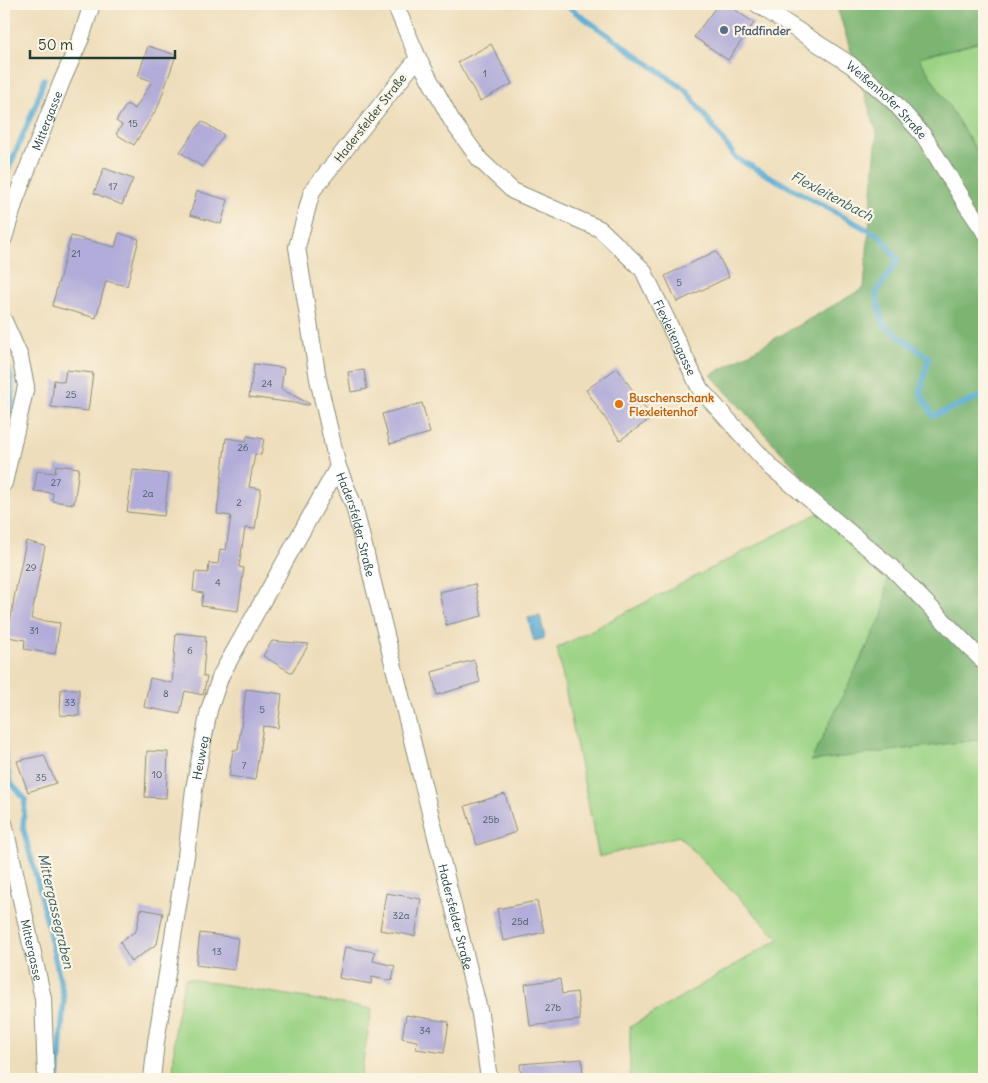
<svg xmlns="http://www.w3.org/2000/svg" width="988" height="1083" viewBox="0 0 988 1083" font-family="Delius,sans-serif">
	<style>
		.green { fill: #9bd385; stroke: #5d885c }
		.forest { fill: #7cb572; stroke: #4e7953 }
		.water { fill: #5aadd6; stroke: #3c7585 }
		.lines { fill: none; stroke-linecap: round; stroke-linejoin: round }
		.stream { stroke: #5aadd6; stroke-width: 5.5 }
		.building { fill: #b1acd9 }
		.minor-casing { stroke: #868d77; stroke-width: 18 }
		.minor { stroke: #fff; stroke-width: 16 }
		.service-dot { fill: #5c6f8a; stroke: #fcf5e5; stroke-width: 2 }
		.food-dot { fill: #e8710a; stroke: #fcf5e5; stroke-width: 2 }
		.labels { text-anchor: middle; dominant-baseline: central; stroke-width: 4.5; stroke-linejoin: round; paint-order: stroke }
		.number-label { font-size: 10px; fill: #44595d }
		.service-label { font-size: 12px; font-weight: bold; fill: #4e5e75; stroke: #fcf5e5; text-anchor: start }
		.street-label { font-size: 12px; fill: #1f3d34; stroke: #fcf5e5 }
		.food-label { font-size: 12px; font-weight: bold; fill: #c56008; stroke: #fcf5e5; text-anchor: start }
		.water-label { font-size: 14px; font-style: italic; fill: #315f65; stroke: #fcf5e5 }
	</style>
	<rect width="100%" height="100%" fill="#fcf5e5"/>
	<filter id="ink" filterUnits="userSpaceOnUse"><feTurbulence type="fractalNoise" baseFrequency=".02" numOctaves="2"/><feDisplacementMap in="SourceGraphic" scale="10" xChannelSelector="R" yChannelSelector="G"/><feConvolveMatrix kernelMatrix="1 2 1 2 8 2 1 2 1" color-interpolation-filters="sRGB"/></filter>
	<filter id="wash" filterUnits="userSpaceOnUse"><feTurbulence type="fractalNoise" baseFrequency=".0096" numOctaves="4" result="noise"/><feDisplacementMap in="SourceGraphic" scale="20" xChannelSelector="R" yChannelSelector="G"/><feGaussianBlur stdDeviation="1.12" result="paint"/><feColorMatrix in="noise" values="0 0 0 0 0 0 0 0 0 0 0 0 0 0 0 0 0 1.4 0 .05"/><feComposite in="paint" operator="in"/></filter>
	<g filter="url(#wash)">
		<rect width="100%" height="100%" fill="#eeddba"/>
		<g class="green">
			<polygon points="984,40 984,163 919,58"/>
			<polygon points="830,507 888,569 884,612 811,761 984,739 984,1079 630,1079 630,1027 779,939 679,836 599,857 557,648"/>
			<polygon points="185,978 372,1009 360,1079 173,1079 175,1025"/>
		</g>
		<polygon class="forest" points="836,4 984,4 984,40 919,58 984,163 984,185 974,192 984,209 984,739 811,761 884,612 888,569 711,375 864,288 877,133"/>
		<polygon class="water" points="540,616 545,638 534,641 528,618"/>
		<g class="lines">
			<g class="stream">
				<polyline points="564,4 686,90 736,158 881,237 898,260 876,293 883,324 929,358 920,392 933,416 984,395"/>
				<polyline points="4,180 37,101 44,79"/>
				<path d="M4,358c11,24 11,46 0,71"/>
				<polyline points="5,754 10,782 25,799 23,828 40,891 64,998 58,1079"/>
			</g>
		</g>
		<g id="blocks">
			<g class="building">
				<polygon points="718,4 727,4 754,23 728,60 694,37"/>
				<polygon points="491,44 512,84 480,101 458,62"/>
				<polygon points="148,46 176,55 158,107 134,145 116,134 122,125 116,121 127,104 135,109 152,81 138,76"/>
				<polygon points="202,121 224,135 202,167 180,152"/>
				<polygon points="104,168 133,179 122,205 94,193"/>
				<polygon points="197,191 228,200 221,224 190,215"/>
				<polygon points="119,233 139,239 127,286 106,281 96,318 52,306 71,236 115,247"/>
				<polygon points="716,251 729,277 677,302 665,276"/>
				<polygon points="254,364 284,368 281,389 310,404 309,405 249,397"/>
				<polygon points="617,368 652,418 620,440 586,390"/>
				<polygon points="66,370 93,373 88,411 51,407 54,380 64,382"/>
				<polygon points="364,370 367,389 351,392 348,372"/>
				<polygon points="422,403 430,433 390,444 382,414"/>
				<polygon points="247,436 264,439 261,455 255,454 249,487 261,489 255,529 245,528 239,567 244,568 238,611 201,606 203,593 193,591 195,572 208,573 209,563 218,564 220,549 226,550 231,516 217,514 226,438 246,441"/>
				<polygon points="56,465 79,468 74,504 52,501 53,493 34,491 37,471 55,473"/>
				<polygon points="133,470 169,474 164,516 127,512"/>
				<polygon points="26,541 45,546 31,619 60,623 55,654 24,649 25,640 8,637 14,598"/>
				<polygon points="475,584 482,616 446,625 439,592"/>
				<polygon points="176,633 206,636 203,676 207,677 203,695 185,691 180,714 144,707 150,678 172,683"/>
				<polygon points="272,641 309,644 292,673 263,656"/>
				<polygon points="474,660 480,682 437,695 432,672"/>
				<polygon points="61,689 79,689 79,716 60,715"/>
				<polygon points="246,689 282,694 278,728 263,726 255,780 229,776 233,750 238,750"/>
				<polygon points="147,751 168,752 166,798 145,797"/>
				<polygon points="44,755 56,783 28,792 17,761"/>
				<polygon points="505,794 516,832 477,845 465,806"/>
				<polygon points="386,893 421,899 415,936 380,930"/>
				<polygon points="537,901 544,932 503,941 497,909"/>
				<polygon points="141,909 163,913 157,944 131,962 120,942 136,931"/>
				<polygon points="200,933 238,938 234,970 196,965"/>
				<polygon points="345,947 375,952 373,961 395,966 392,981 372,977 371,984 339,978"/>
				<polygon points="560,979 562,994 577,992 580,1020 530,1026 525,984"/>
				<polygon points="406,1015 449,1022 444,1053 416,1049 417,1041 402,1038"/>
				<polygon points="582,1059 583,1079 521,1079 520,1064"/>
			</g>
		</g>
	</g>
	<g filter="url(#ink)">
		<use href="#blocks" fill-opacity="0" stroke="#868d77" stroke-width="1"/>
		<g class="lines">
			<g class="minor-casing">
				<g id="minor">
					<path id="s1" d="M395,4l23,54 -106,133 -15,56 21,132 20,88 16,39 126,508 9,65"/>
					<path id="s2" d="M757,4l94,61 42,36 31,35 45,73 15,22"/>
					<path id="s3" d="M418,58l34,63 28,39 33,31 87,38 43,41 57,119 71,78 120,100 93,95"/>
					<path id="s4" d="M4,238l12,-40 46,-117 19,-43 11,-34"/>
					<polyline points="4,321 20,357 26,386 4,483"/>
					<path id="s5" d="M4,823l39,175 3,81"/>
					<path id="s6" d="M152,1079l4,-37 30,-186 8,-67 15,-79 12,-35 117,-208"/>
				</g>
			</g>
			<use href="#minor" class="minor"/>
		</g>
	</g>
	<circle class="service-dot" cx="724" cy="30" r="5"/>
	<circle class="food-dot" cx="619" cy="404" r="5"/>
	<g class="labels">
		<g class="number-label">
			<text x="485" y="73">1</text>
			<text x="133" y="123">15</text>
			<text x="113" y="186">17</text>
			<text x="76" y="253">21</text>
			<text x="679" y="282">5</text>
			<text x="267" y="383">24</text>
			<text x="71" y="394">25</text>
			<text x="243" y="447">26</text>
			<text x="56" y="482">27</text>
			<text x="148" y="493">2a</text>
			<text x="239" y="502">2</text>
			<text x="31" y="567">29</text>
			<text x="218" y="582">4</text>
			<text x="34" y="630">31</text>
			<text x="190" y="650">6</text>
			<text x="166" y="693">8</text>
			<text x="70" y="702">33</text>
			<text x="262" y="709">5</text>
			<text x="244" y="765">7</text>
			<text x="157" y="774">10</text>
			<text x="41" y="777">35</text>
			<text x="491" y="819">25b</text>
			<text x="401" y="915">32a</text>
			<text x="520" y="921">25d</text>
			<text x="217" y="951">13</text>
			<text x="553" y="1007">27b</text>
			<text x="425" y="1030">34</text>
		</g>
		<g class="service-label">
			<text x="734" y="30">Pfadfinder</text>
		</g>
		<g class="street-label">
			<text stroke="none"><textPath href="#s2" startOffset="162">Weißenhofer Straße</textPath></text>
			<text transform="translate(370 118) rotate(-52)">Hadersfelder Straße</text>
			<text stroke="none"><textPath href="#s4" startOffset="125">Mittergasse</textPath></text>
			<text stroke="none"><textPath href="#s3" startOffset="394">Flexleitengasse</textPath></text>
			<text stroke="none"><textPath href="#s1" startOffset="571">Hadersfelder Straße</textPath></text>
			<text stroke="none"><textPath href="#s6" startOffset="325">Heuweg</textPath></text>
			<text stroke="none"><textPath href="#s1" startOffset="976">Hadersfelder Straße</textPath></text>
			<text stroke="none"><textPath href="#s5" startOffset="130">Mittergasse</textPath></text>
		</g>
		<g class="food-label">
			<text x="629" y="397">Buschenschank<tspan x="629" dy="14">Flexleitenhof</tspan></text>
		</g>
		<g class="water-label">
			<text transform="translate(832 196) rotate(28)">Flexleitenbach</text>
			<text transform="translate(56 911) rotate(77)">Mittergassegraben</text>
		</g>
	</g>
	<rect width="988" height="1083" fill="none" stroke="#fcf5e5" stroke-width="20"/>
	<path d="M30 50v8h145v-8" fill="none" stroke="#1f3d34" stroke-width="2.5"/>
	<text x="38" y="50" font-size="15" fill="#1f3d34" stroke="#fcf5e5" stroke-width="4" paint-order="stroke">50 m</text>
</svg>
